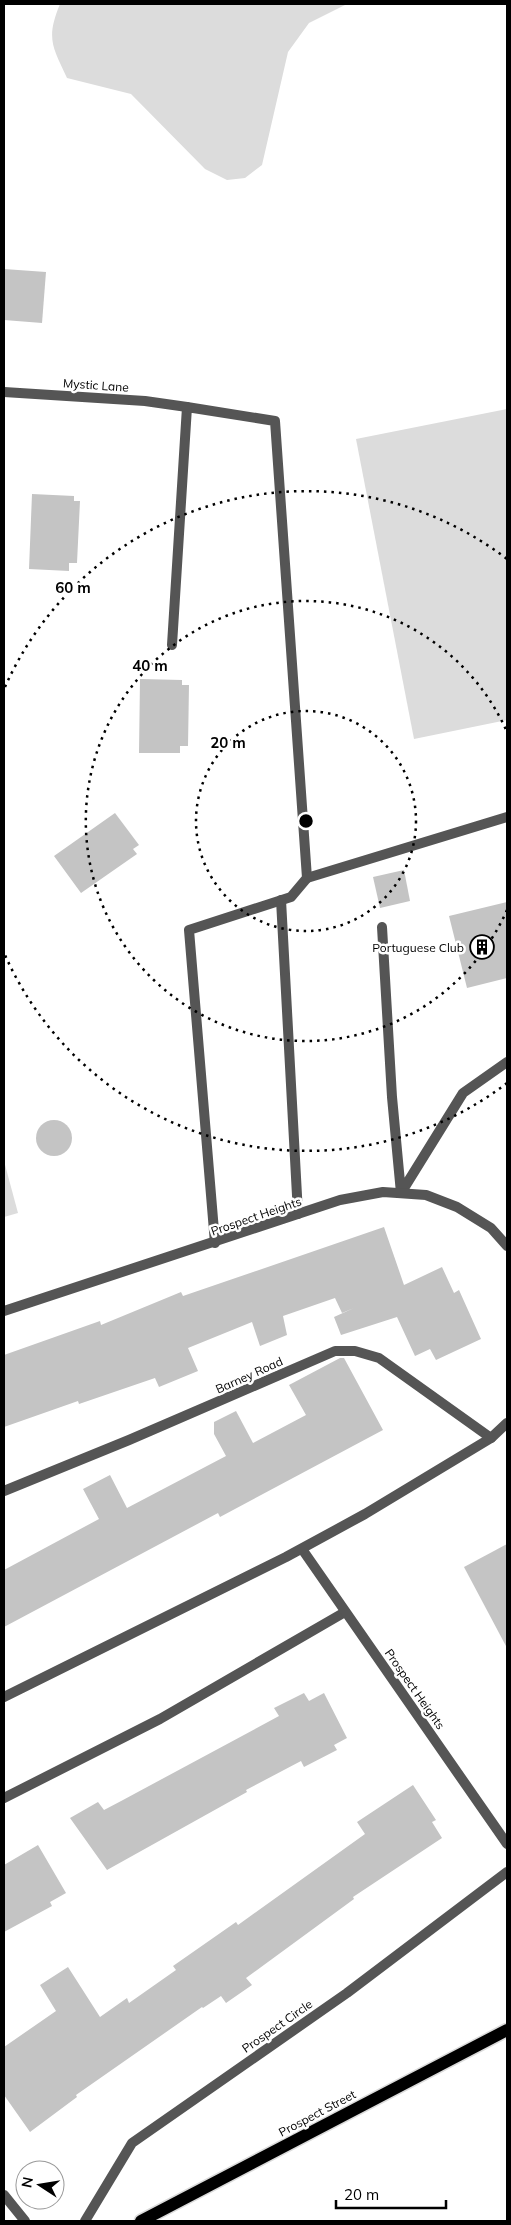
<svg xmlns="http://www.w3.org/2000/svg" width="511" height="2225" viewBox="0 0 511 2225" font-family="Mulish,sans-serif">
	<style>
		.green { fill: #dcdcdc }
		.building { fill: #c4c4c4 }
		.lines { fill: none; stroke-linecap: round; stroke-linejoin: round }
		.primary-casing { stroke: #dbdbdb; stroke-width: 15 }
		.lane { stroke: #555; stroke-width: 10 }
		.street { stroke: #555; stroke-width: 10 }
		.primary { stroke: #000; stroke-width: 12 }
		.ring { fill: none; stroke: #000; stroke-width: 2.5; stroke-dasharray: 2.5 5 }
		.labels { text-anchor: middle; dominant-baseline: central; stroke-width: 5; stroke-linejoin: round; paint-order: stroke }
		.street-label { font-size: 12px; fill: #000; stroke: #fff }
		.poi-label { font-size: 12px; fill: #000; stroke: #fff; text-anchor: end }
		.centre { fill: #000; stroke: #fff; stroke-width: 2.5 }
		.ring-label { font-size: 15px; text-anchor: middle; font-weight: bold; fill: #000; stroke: #fff; stroke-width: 5; stroke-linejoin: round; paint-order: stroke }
	</style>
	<rect width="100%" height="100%" fill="#fff"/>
	<g class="green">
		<path d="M60,4h287l-38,19 -21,29 -26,113 -17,13 -18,2 -22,-11 -74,-75 -64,-16c-15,-32 -21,-40 -7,-74z"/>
		<polygon points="507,409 507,720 414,739 356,439"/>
		<polygon points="4,1161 18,1213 4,1217"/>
	</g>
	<g class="building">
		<polygon points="4,269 46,272 42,323 4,320"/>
		<polygon points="32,494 74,496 74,501 80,501 77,563 69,563 69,571 29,569"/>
		<polygon points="140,679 182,680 182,685 189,685 188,746 180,746 180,753 139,753"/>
		<polygon points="115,813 139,845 133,849 137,854 81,893 54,856"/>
		<polygon points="404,870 410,901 380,908 373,877"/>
		<polygon points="507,902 507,978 467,988 449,916"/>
		<circle cx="54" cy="1138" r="18"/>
		<polygon points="384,1227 404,1285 442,1267 454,1293 459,1290 481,1339 436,1360 430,1349 415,1356 397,1317 341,1335 334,1317 354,1308 342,1313 335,1298 283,1316 287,1335 260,1346 252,1322 188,1348 198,1371 159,1387 155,1378 79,1404 78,1401 4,1427 4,1355 100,1321 101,1325 181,1292 183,1296"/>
		<polygon points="340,1358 344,1358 383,1430 220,1517 218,1513 4,1627 4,1570 99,1519 83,1489 110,1475 127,1508 226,1456 214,1434 214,1422 236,1411 253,1443 306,1415 289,1385"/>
		<polygon points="507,1544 507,1648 464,1567"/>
		<polygon points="304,1693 309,1701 324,1693 347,1738 334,1745 337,1750 304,1767 301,1761 246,1790 247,1792 107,1870 70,1818 98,1802 104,1810 123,1800 279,1716 274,1708"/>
		<polygon points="413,1785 436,1820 432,1822 442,1838 353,1897 354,1899 246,1978 252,1985 226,2003 221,1996 203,2008 202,2007 76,2095 77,2097 30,2132 4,2095 4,2047 56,2011 40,1985 68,1967 100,2017 127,1998 129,2003 176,1970 173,1966 236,1922 238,1925 365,1834 357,1822"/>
		<polygon points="38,1845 66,1893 50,1902 52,1906 4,1932 4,1865"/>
	</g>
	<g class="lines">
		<g class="primary-casing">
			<polyline id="primary" points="141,2221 507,2030"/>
		</g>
		<g class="lane">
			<polyline points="172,645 187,407 275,421 307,878 291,897 189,930 215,1243"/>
			<polyline points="307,878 507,817"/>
			<polyline points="281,900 298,1214"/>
			<polyline points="382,927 392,1097 401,1193 463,1093 507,1062"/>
			<polyline points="4,1491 129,1440 335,1351 355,1351 379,1358 491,1438"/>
			<polyline points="4,1798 160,1719 345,1612"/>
		</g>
		<g class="street">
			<polyline points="4,392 145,401 187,407"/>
			<polyline points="4,1311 340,1200 383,1192 426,1195 457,1207 491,1228 507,1246"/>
			<polyline points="302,1549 507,1844"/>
			<polyline points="4,1697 286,1557 365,1514 491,1438 507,1423"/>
			<polyline points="4,2195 25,2221"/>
			<polyline points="85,2221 132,2143 347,1993 507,1872"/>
		</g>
		<use href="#primary" class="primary"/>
	</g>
	<g class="ring">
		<circle cx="306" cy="821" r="110"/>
		<path d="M507 910A220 220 0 1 1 507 732"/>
		<path d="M507 1083A330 330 0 0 1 5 955M5 687A330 330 0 0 1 507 559"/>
	</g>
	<defs>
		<g id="building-ring" transform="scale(1.25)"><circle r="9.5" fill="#fff" stroke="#000" stroke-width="1.5"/><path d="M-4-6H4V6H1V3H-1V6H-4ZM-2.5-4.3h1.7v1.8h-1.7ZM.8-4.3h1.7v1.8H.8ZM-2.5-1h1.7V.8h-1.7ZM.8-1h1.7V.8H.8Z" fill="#000"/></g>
	</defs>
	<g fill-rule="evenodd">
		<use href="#building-ring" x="482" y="947"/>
	</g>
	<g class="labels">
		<g class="street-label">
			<text transform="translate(96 385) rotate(4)">Mystic Lane</text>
			<text transform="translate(256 1216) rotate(-19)">Prospect Heights</text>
			<text transform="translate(249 1375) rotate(-24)">Barney Road</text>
			<text transform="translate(415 1689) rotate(55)">Prospect Heights</text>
			<text transform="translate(277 2026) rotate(-35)">Prospect Circle</text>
			<text transform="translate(317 2113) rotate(-28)">Prospect Street</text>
		</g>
		<g class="poi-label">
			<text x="464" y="947">Portuguese Club</text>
		</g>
	</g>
	<circle cx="306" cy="821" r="8" class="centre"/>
	<g class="ring-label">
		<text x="73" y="593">60 m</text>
		<text x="150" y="671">40 m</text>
		<text x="228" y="748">20 m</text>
	</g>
	<rect width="511" height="2225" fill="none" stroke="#000000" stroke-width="10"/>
	<g transform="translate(40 2185) rotate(282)"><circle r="24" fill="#ffffff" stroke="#999999"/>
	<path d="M0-4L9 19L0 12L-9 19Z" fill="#000000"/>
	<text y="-8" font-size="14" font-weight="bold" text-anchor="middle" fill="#000000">N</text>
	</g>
	<path d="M336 2200v8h110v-8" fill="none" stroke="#000000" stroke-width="2.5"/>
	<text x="344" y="2200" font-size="15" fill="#000000" stroke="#ffffff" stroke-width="4" paint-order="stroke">20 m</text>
</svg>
